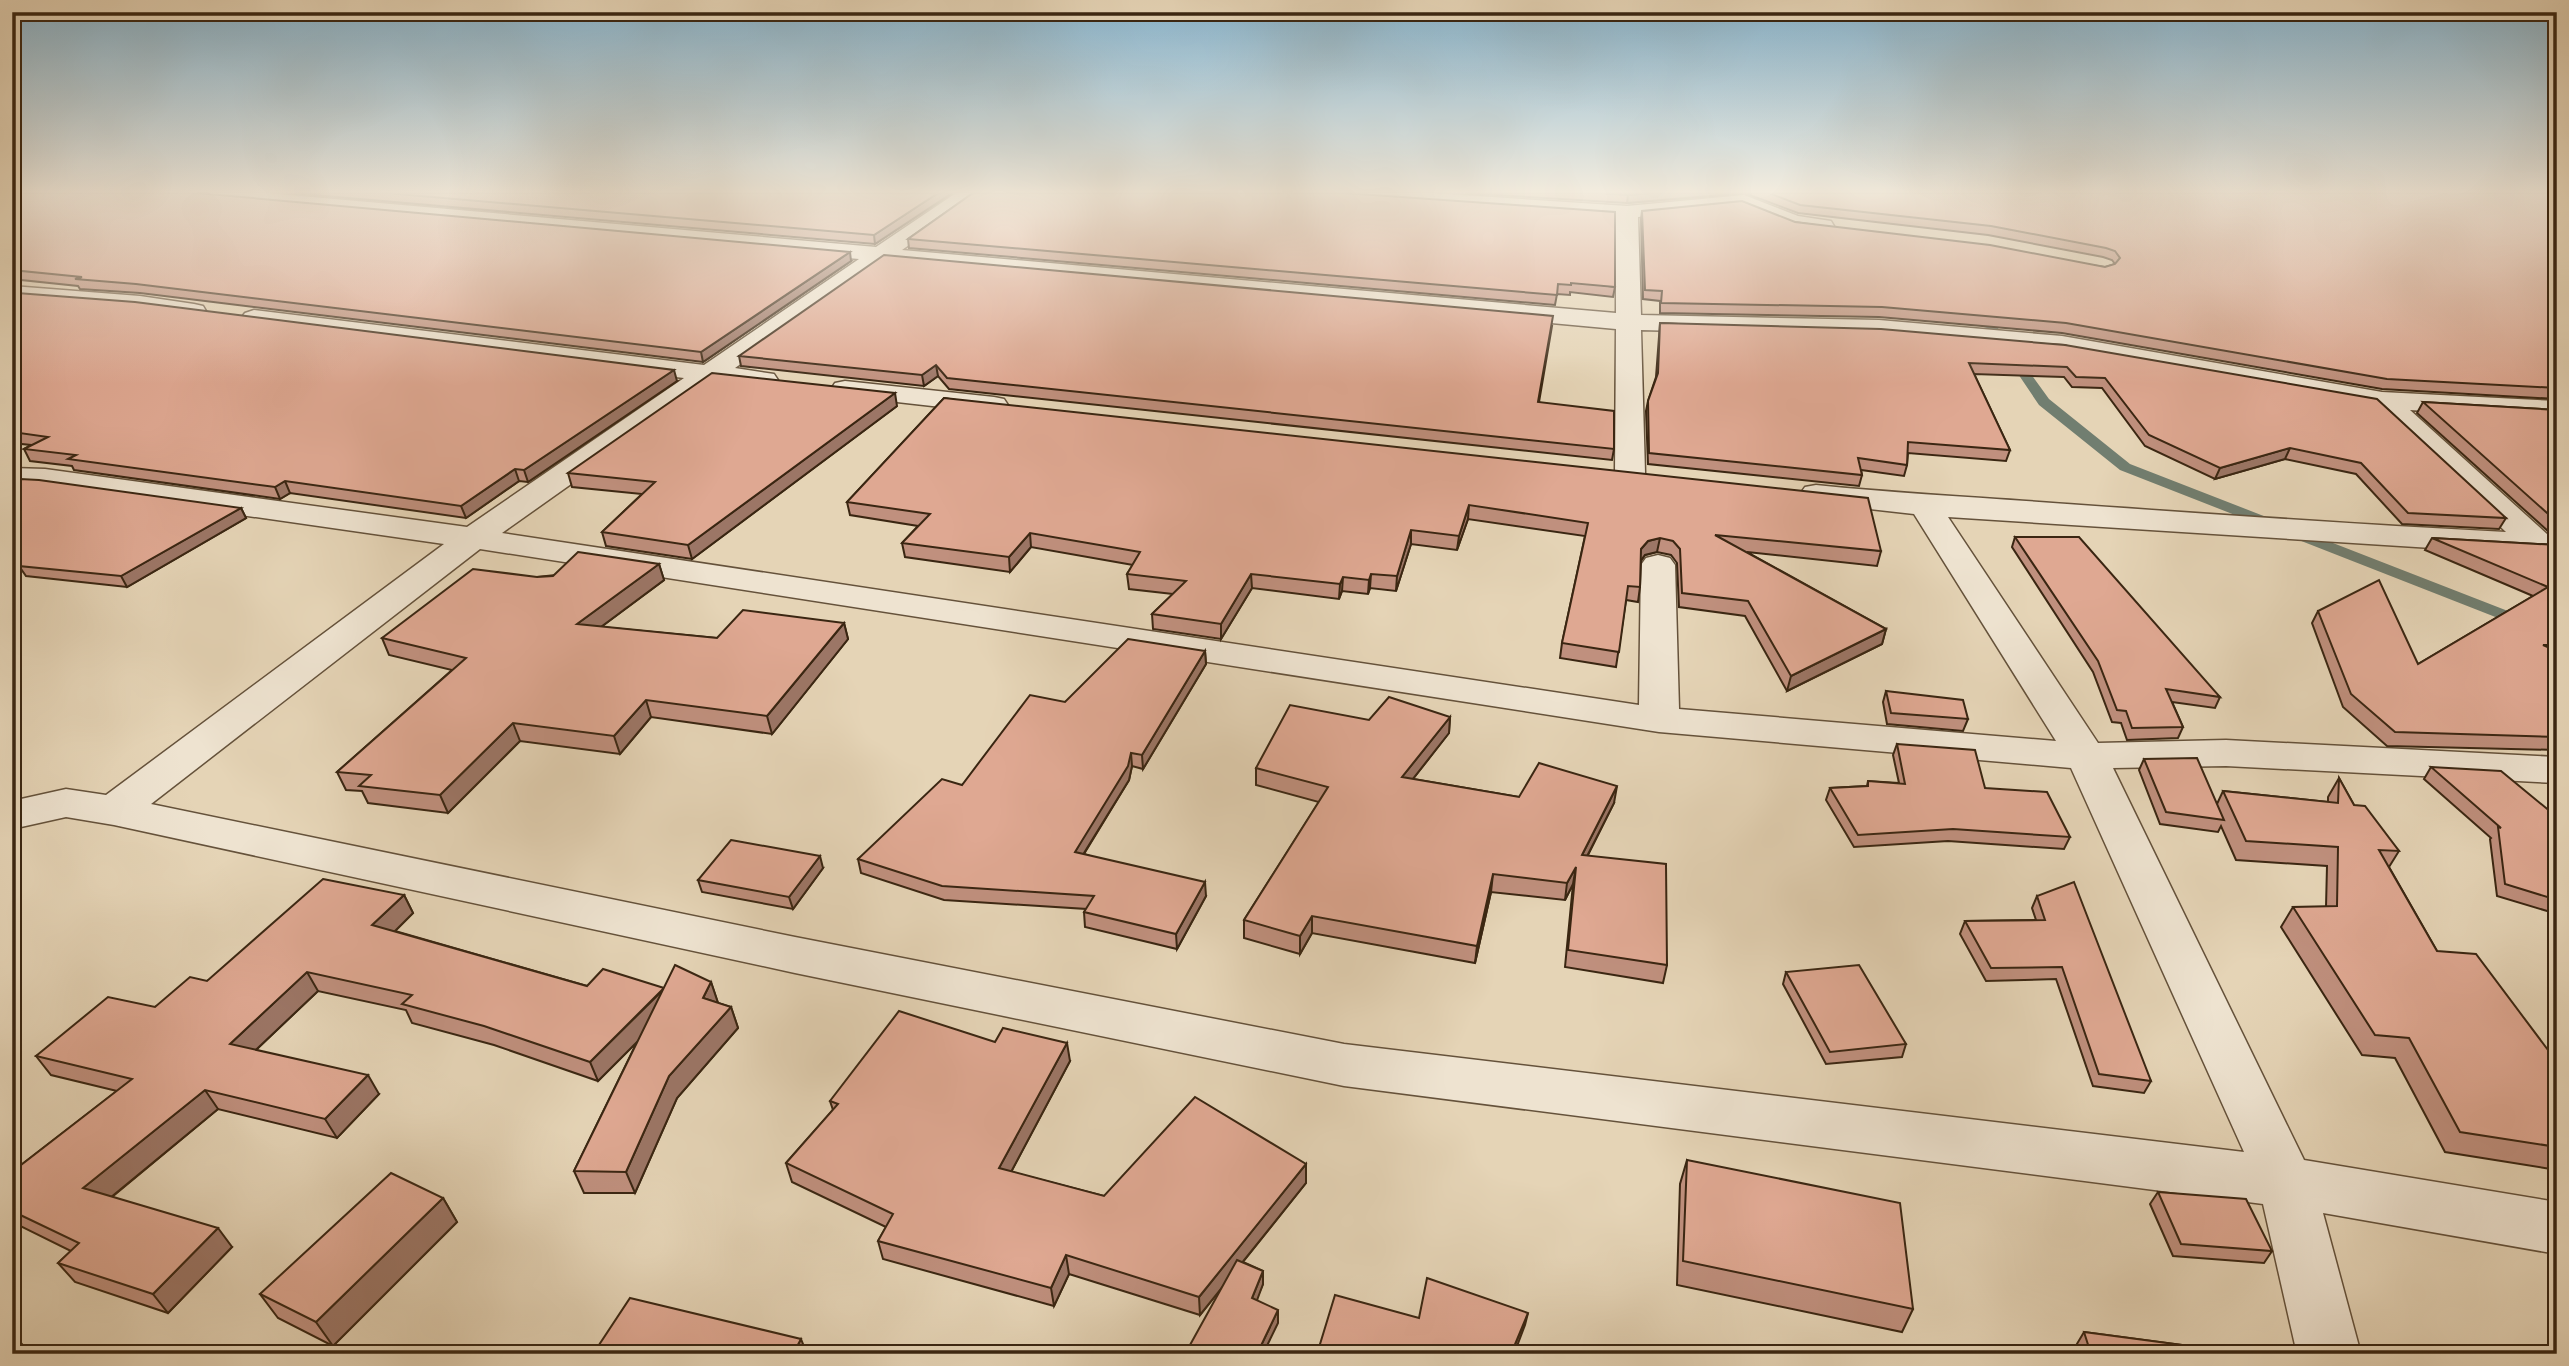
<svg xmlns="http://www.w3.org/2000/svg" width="2569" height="1366" viewBox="0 0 2569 1366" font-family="'IM FELL DW Pica',serif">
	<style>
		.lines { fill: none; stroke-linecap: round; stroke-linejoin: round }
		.stream { fill: #717e70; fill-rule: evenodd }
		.street-casing { stroke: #65523b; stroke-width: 3 }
		.street { fill: #eee3d0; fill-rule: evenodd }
		.wall { fill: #c0907e; stroke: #3a2612; stroke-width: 2 }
		.shaded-wall { fill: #9c7666; stroke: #3a2612; stroke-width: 2 }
		.building { fill: #dfa892; stroke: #3a2612; stroke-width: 2 }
	</style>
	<rect width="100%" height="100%" fill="#e5d4b6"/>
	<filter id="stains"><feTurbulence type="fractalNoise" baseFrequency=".00286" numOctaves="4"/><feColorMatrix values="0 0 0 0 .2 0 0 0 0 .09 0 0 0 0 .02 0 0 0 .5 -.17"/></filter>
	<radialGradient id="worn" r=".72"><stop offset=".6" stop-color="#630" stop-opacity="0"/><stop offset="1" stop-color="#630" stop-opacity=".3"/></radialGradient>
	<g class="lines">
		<polygon class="stream" points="1969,317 1995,324 2049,399 2130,464 2557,630 2557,641 2120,470 2039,405 1987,328 1965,322 1963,320"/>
		<g class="street-casing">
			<g id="street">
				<path d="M192,193h74l610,54 80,-54h23l-3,4 -74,53 714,63v-95l-271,-19 -7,-2 -3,-4h96l196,13 117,-11 54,21 33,5 3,5 -3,5 -8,1 -38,-5 -44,-20 -103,10 3,98 238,5 183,16 320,56 175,9v18l-147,-9 138,125 9,1v20l-609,-39 150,226 128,-3 331,17v26l-331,-17 -113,2 191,392 253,42v52l-234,-41 38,141h-64l-34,-150 -919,-118 -549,-113 -681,-148 -48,-8 -54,12v-28l54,-12 40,6 338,-251 -399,-57 -33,-1v-18l33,1 422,58 217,-149 -430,-52 -9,-3 -4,-5 4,-5 9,-3 450,55 155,-106 -657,-60 -7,-2zM885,262l731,67 -1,144 4,7 11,2 11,-2 4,-7 -4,-143 238,6 183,16 311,55 133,125c-141,-7 -283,-17 -425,-27 -89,-7 -176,-11 -265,-20l-11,2 -5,7 5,7 11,2 98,11 142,227 -377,-32 -4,-144 -5,-7 -12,-3 -12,3 -5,7 -2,140 -1137,-172 213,-151 49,6 10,-2 4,-6 -4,-6 -39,-6zM480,549l1179,183 412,36 173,384 -900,-108 -549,-107 -644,-133z"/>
				<polygon points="12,286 140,296 194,304 203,306 206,311 203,316 194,318 140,310 12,300"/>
				<polygon points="845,381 994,397 1004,399 1008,405 1004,411 994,413 835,395 831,389 835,383"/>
			</g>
		</g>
		<use href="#street" class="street"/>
	</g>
	<g class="wall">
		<polygon points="12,193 851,261 703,362 140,293 80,289 78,286 12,279"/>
		<polygon points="291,193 952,193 875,244"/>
		<polygon points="973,193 1615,287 1613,297 1570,292 1570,295 1557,294 1555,305 909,248 908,239"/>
		<polygon points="1465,193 1744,193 1627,203"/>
		<polygon points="1745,193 2557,193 2557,399 2382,389 2062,333 1879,317 1660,313 1660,301 1643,299 1641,219 1642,211 1795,222 2105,267 2115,264 2112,260 2103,257 1988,235 1798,213"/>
		<polygon points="12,295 677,381 528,482 519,481 466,518 290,493 280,499 74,470 72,466 30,461 24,449 31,445 12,443"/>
		<polygon points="1660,323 2065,345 2506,518 2499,529 2402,524 2356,474 2285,459 2215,479 2145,446 2102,388 2072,387 2064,377 1974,374 2010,450 2006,461 1908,453 1907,465 1904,476 1861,470 1862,475 1859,486 1648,464 1646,411 1648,401 1656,377"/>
		<polygon points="1552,326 1539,402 1614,449 1612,460 949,389 938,376 924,386 741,366 739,356"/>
		<polygon points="944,398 1881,551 1877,566 1747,552 1886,629 1882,644 1787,691 1745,616 1679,607 1677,563 1671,555 1657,552 1645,555 1641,561 1640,587 1638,602 1626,600 1616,667 1560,658 1562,643 1585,536 1468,519 1457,550 1411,544 1396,591 1370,588 1368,594 1342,591 1339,599 1252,588 1221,639 1153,629 1152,614 1173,594 1129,589 1127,574 1133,565 1031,547 1010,572 905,557 902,543 918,526 850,515 847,502"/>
		<polygon points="2423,402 2557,410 2557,534 2549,532 2417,413"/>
		<polygon points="897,406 692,559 606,546 602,532 642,494 572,487 568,473"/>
		<polygon points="241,508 246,518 127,587 26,576 19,566"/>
		<polygon points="2015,537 2220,697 2215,708 2172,702 2183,727 2178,738 2127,740 2121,723 2112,722 2093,672 2012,547"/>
		<polygon points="2432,538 2557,545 2557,750 2387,746 2343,707 2312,623 2318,611 2418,664 2533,596 2425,550"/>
		<polygon points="659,564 664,580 601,627 717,638 844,623 848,639 772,734 651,717 620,754 520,741 448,813 368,803 362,791 346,790 337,772 452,670 389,655 382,638 537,577"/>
		<polygon points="1205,651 1206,664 1143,769 1132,766 1129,780 1084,854 1206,896 1177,949 1085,927 1084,912 1086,909 944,900 861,873 858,859 962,785 1065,702"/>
		<polygon points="1886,691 1968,719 1963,731 1887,724 1883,702"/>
		<polygon points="1450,717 1449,733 1413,779 1519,797 1614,803 1588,855 1667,965 1663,983 1565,967 1573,884 1565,900 1491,892 1475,963 1312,933 1300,954 1244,938 1244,920 1319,802 1256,785 1256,768 1369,720"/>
		<polygon points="1897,744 1985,788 2070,837 2064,849 1948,841 1854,847 1826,800 1830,788 1867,786 1868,781 1899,783 1893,755"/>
		<polygon points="2144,759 2217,804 2223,791 2328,802 2328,797 2339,778 2354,805 2399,851 2389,867 2437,951 2557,1062 2557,1170 2445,1152 2395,1058 2362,1055 2281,927 2293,907 2326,907 2327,866 2236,860 2221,826 2218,832 2160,824 2139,770"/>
		<polygon points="2431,767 2557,817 2557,914 2497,896 2490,839 2491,838 2424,779"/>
		<polygon points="823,868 793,909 702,892 698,880"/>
		<polygon points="404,895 413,913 395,931 587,986 664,988 711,982 718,1003 731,1007 738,1028 677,1098 635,1193 584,1193 574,1171 637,1042 598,1081 494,1045 412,1023 406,1010 318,991 256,1050 379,1094 337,1138 218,1109 112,1197 232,1247 168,1313 75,1282 58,1263 71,1251 12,1222 12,1172 117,1091 51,1075 36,1056 155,1007 207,981"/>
		<polygon points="2037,896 2151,1081 2144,1093 2093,1086 2056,979 1986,981 1960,934 1965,921 2036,920 2032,908"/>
		<polygon points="1786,972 1906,1044 1902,1057 1826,1064 1783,984"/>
		<polygon points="995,1042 1070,1061 1011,1172 1104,1196 1306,1164 1306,1183 1243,1262 1263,1271 1263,1284 1256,1300 1278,1323 1220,1290 1200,1315 1069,1274 1054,1306 883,1259 878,1241 886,1227 792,1182 786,1163 833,1110 830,1101"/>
		<polygon points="1687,1160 1913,1309 1902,1332 1677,1285 1680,1184"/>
		<polygon points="2158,1192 2272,1251 2264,1263 2173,1256 2150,1204"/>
		<polygon points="443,1198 457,1222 333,1346 278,1318 260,1294"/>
		<polygon points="2084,1332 2250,1354 2071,1354"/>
	</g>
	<g class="shaded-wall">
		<polygon points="938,193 952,193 875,244 874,235"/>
		<polygon points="1651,193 1744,193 1627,203 1628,195"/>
		<polygon points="850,252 851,261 703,362 701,352"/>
		<polygon points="936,365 938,376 924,386 922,375"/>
		<polygon points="674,370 677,381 528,482 524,470"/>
		<polygon points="895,393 897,406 692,559 688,545"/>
		<polygon points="2290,448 2285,459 2215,479 2220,468"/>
		<polygon points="515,469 519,481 466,518 461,506"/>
		<polygon points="285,481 290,493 280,499 275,487"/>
		<polygon points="1469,505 1468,519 1457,550 1459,536"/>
		<polygon points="241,508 246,518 127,587 121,576"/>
		<polygon points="1411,530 1411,544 1396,591 1397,576"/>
		<polygon points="1030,533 1031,547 1010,572 1009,557"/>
		<polygon points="1660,538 1657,552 1645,555 1639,563 1641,549 1648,541"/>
		<polygon points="659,564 664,580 582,641 577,624"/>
		<polygon points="1251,574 1252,588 1221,639 1221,624"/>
		<polygon points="1371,574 1370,588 1368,594 1369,580"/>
		<polygon points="1343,577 1342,591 1339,599 1340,584"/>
		<polygon points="844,623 848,639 772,734 767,716"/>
		<polygon points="1886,629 1882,644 1787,691 1791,676"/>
		<polygon points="1205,651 1206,664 1143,769 1142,755"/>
		<polygon points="646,700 651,717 620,754 614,736"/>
		<polygon points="1450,717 1449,733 1401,794 1402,777"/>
		<polygon points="513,723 520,741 448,813 440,795"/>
		<polygon points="1131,753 1132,766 1129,780 1076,866 1075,852"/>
		<polygon points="1617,786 1614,803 1579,872 1582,855"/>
		<polygon points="820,856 823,868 793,909 789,897"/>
		<polygon points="1576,867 1573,884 1565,900 1567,883"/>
		<polygon points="1493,874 1491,892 1475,963 1477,946"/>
		<polygon points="1205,882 1206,896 1177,949 1176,934"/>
		<polygon points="404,895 413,913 382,944 372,925"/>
		<polygon points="1312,916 1312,933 1300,954 1300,936"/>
		<polygon points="307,972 318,991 242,1063 230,1044"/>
		<polygon points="711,982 718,1003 703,998"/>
		<polygon points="665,988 672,1007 598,1081 590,1062"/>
		<polygon points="731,1007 738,1028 677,1098 635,1193 626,1172 669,1076"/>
		<polygon points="1067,1043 1070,1061 1003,1187 999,1168"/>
		<polygon points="368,1075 379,1094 337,1138 325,1119"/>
		<polygon points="205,1090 218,1109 99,1207 83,1188"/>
		<polygon points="1306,1164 1306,1183 1200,1315 1199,1297"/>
		<polygon points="443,1198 457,1222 333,1346 316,1322"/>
		<polygon points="218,1228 232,1247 168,1313 153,1294"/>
		<polygon points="1066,1255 1069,1274 1054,1306 1051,1288"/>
		<polygon points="1263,1271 1263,1284 1253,1311 1252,1298"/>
		<polygon points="1278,1310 1278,1323 1263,1354 1257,1354"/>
		<polygon points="1528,1313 1525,1325 1514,1354 1511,1354"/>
		<polygon points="801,1339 807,1354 793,1354"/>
		<polygon points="20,1342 31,1354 18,1354"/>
	</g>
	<g class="building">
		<polygon points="12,193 197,193 850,252 701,352 136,284 75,279 82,277 12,270"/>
		<polygon points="386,193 938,193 874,235"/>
		<polygon points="973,193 1344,193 1615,212 1615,287 1571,283 1571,285 1558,284 1557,295 908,239"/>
		<polygon points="1596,193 1651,193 1628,195"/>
		<polygon points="1769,193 2557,193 2557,388 2387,379 2066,323 1882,307 1661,303 1662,291 1645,290 1642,211 1742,201 1795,222 1990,245 2105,267 2115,264 2120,258 2115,251 2106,248 1991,226 1800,205"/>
		<polygon points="884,255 1553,316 1538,402 1614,411 1614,449 947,378 936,365 922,375 739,356"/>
		<polygon points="17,293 135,302 674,370 524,470 515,469 461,506 285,481 275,487 68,459 76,455 24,449 48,437 12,432 12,295"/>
		<polygon points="1660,323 1881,329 2065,345 2377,399 2506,518 2408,513 2361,463 2290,448 2220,468 2149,435 2105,378 2076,377 2067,367 1969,363 2010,450 1908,442 1907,465 1858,458 1862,475 1649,453 1648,401 1658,373"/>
		<polygon points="712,373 895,393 688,545 602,532 655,482 568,473"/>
		<polygon points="944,398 1868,498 1881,551 1715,535 1886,629 1791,676 1748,601 1682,593 1680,549 1673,541 1660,538 1648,541 1641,549 1640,587 1628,586 1619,652 1562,643 1588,523 1469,505 1459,536 1411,530 1397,576 1371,574 1369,580 1343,577 1340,584 1251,574 1221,624 1152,614 1186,581 1127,574 1140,552 1030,533 1009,557 902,543 930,514 847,502"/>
		<polygon points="2423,402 2557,410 2557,521 2556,521"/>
		<polygon points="20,479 39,480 241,508 121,576 19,566 12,522 12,482"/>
		<polygon points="2015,537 2079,537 2220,697 2166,689 2183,727 2132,728 2126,711 2117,710 2098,661"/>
		<polygon points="2432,538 2557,545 2557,645 2543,645 2557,651 2557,737 2395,732 2351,694 2318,611 2379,580 2418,664 2548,587"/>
		<polygon points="578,552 659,564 577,624 717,638 743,610 844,623 767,716 646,700 614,736 513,723 440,795 359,786 371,775 337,772 466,658 382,638 473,569 537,577 553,576"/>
		<polygon points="1128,639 1205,651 1142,755 1131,753 1128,766 1075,852 1205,882 1176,934 1084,912 1094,896 942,886 858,859 942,779 962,785 1030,695 1065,702"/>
		<polygon points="1886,691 1963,700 1968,719 1891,713"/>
		<polygon points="1389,697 1450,717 1402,777 1519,797 1539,763 1617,786 1582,855 1666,864 1667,965 1568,950 1576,867 1567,883 1493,874 1477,946 1312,916 1300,936 1244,920 1328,787 1256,768 1290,705 1369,720"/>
		<polygon points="1897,744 1975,750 1985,788 2047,792 2070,837 1953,829 1858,835 1830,788 1868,786 1868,781 1905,784"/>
		<polygon points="2197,758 2224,820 2166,812 2144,759"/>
		<polygon points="2431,767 2501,771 2557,817 2557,900 2505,884 2498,827 2501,828"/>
		<polygon points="2339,778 2354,805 2365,806 2399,851 2379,850 2437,951 2476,954 2557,1062 2557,1147 2460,1132 2409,1038 2375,1035 2293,907 2337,906 2338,847 2246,841 2223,791 2338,803"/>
		<polygon points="731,840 820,856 789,897 698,880"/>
		<polygon points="323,879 404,895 372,925 587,986 603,969 664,988 590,1062 484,1026 402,1004 412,995 307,972 230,1044 368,1075 325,1119 205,1090 83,1188 218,1228 153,1294 58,1263 79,1243 12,1211 12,1172 132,1079 36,1056 108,997 155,1007 190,977 207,981"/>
		<polygon points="2074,882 2151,1081 2099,1074 2062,967 1991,968 1965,921 2045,920 2037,896"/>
		<polygon points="675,965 711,982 703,998 731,1007 669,1076 626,1172 574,1171"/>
		<polygon points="1859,965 1906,1044 1830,1052 1786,972"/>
		<polygon points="899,1011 995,1042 1003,1028 1067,1043 999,1168 1104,1196 1195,1097 1306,1164 1199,1297 1066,1255 1051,1288 878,1241 893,1214 786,1163 838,1104 830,1101"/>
		<polygon points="1687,1160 1900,1203 1913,1309 1683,1261"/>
		<polygon points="391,1173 443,1198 316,1322 260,1294"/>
		<polygon points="2158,1192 2246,1199 2272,1251 2181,1244"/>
		<polygon points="1237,1260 1263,1271 1252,1298 1278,1310 1257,1354 1185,1354"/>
		<polygon points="1427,1278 1528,1313 1511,1354 1317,1354 1335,1295 1419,1318"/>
		<polygon points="630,1298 801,1339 793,1354 593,1354"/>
		<polygon points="2084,1332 2250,1354 2091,1354"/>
		<polygon points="20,1342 18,1354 12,1354 12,1345"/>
	</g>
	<linearGradient id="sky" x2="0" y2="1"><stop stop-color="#87b6d1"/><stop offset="0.5" stop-color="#f3ecde"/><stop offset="1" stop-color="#f3ecde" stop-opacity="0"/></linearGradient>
	<rect width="2569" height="384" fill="url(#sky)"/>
	<rect width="2569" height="1366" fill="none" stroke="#e5d4b6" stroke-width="42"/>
	<rect x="14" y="14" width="2541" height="1338" fill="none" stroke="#3a2612" stroke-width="3.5"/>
	<rect x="21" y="21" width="2527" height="1324" fill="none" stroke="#3a2612" stroke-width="2"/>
	<rect width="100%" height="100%" filter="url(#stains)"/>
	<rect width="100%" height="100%" fill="url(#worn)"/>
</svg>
